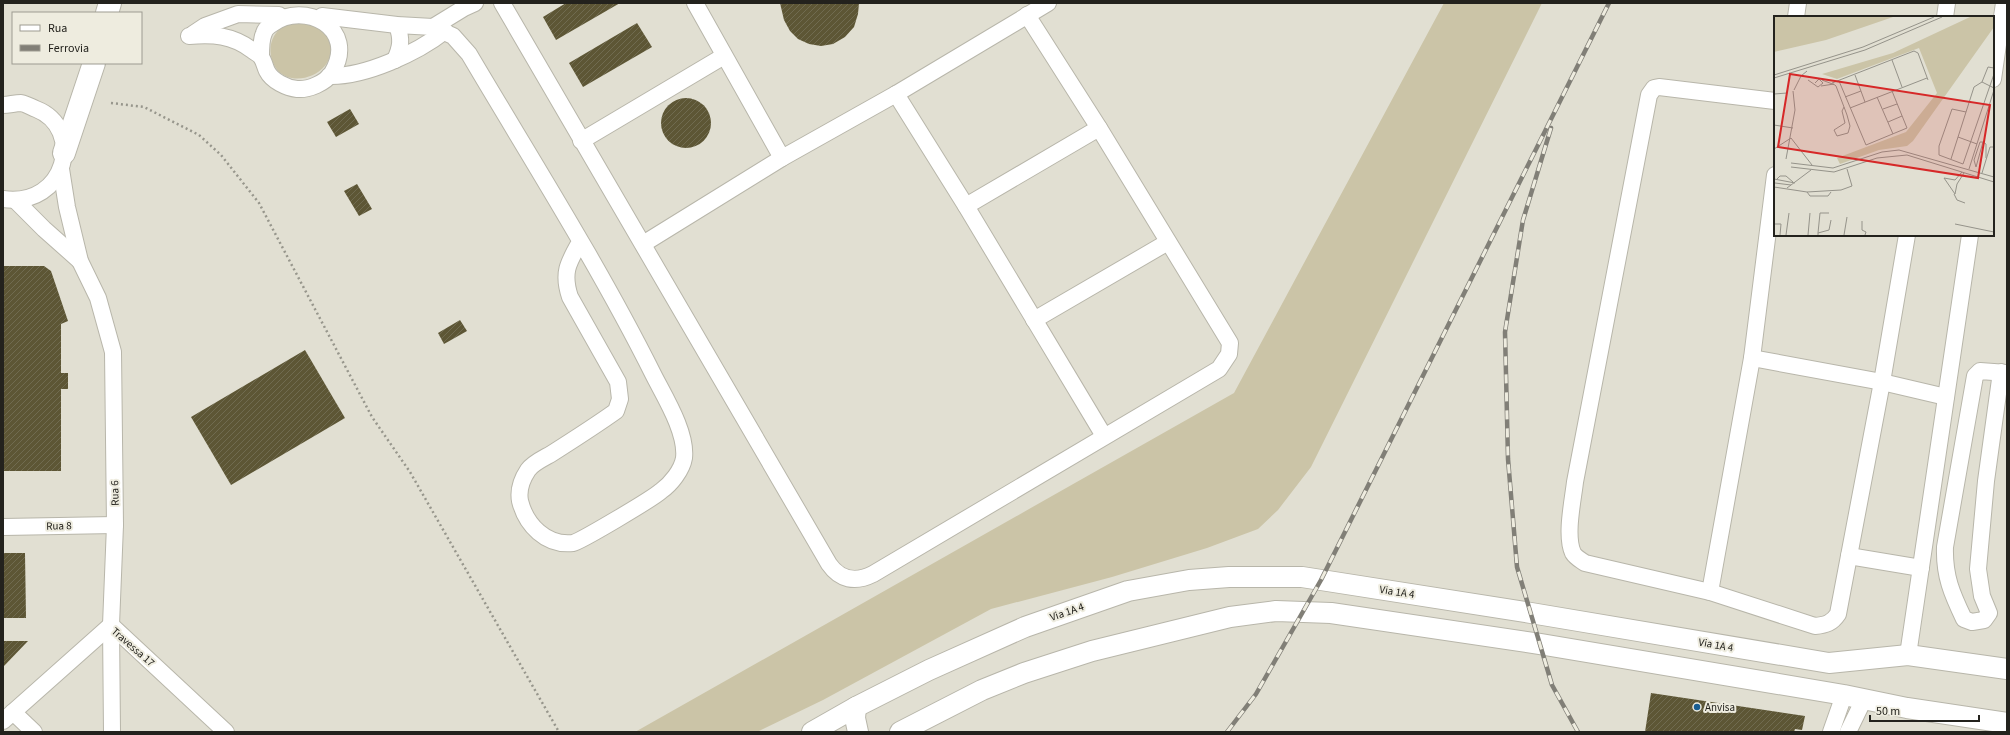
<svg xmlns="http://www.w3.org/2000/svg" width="2010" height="735" viewBox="0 0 2010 735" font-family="'Source Sans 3',sans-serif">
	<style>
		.grass { fill: #cbc4a7 }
		.building { fill: url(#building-hatch) }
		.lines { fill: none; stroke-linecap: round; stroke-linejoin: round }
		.minor-casing { stroke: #b8b6aa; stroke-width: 18 }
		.major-casing { stroke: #b8b6aa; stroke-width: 22 }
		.highway-casing { stroke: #b8b6aa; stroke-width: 24 }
		.path { stroke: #97968c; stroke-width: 2.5; stroke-dasharray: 2 3; stroke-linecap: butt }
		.minor { stroke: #fff; stroke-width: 16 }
		.major { stroke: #fff; stroke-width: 20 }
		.highway { stroke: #fff; stroke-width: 22 }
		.rail-casing { stroke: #817f77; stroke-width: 4.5 }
		.rail { stroke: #eeecdf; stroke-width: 3; stroke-dasharray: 9; stroke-linecap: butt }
		.poi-dot { fill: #185d91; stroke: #eeecdf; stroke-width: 1.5 }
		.labels { text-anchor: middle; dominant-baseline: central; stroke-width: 4; stroke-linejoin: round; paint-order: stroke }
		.street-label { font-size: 11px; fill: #23221d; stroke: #eeecdf }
		.poi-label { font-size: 11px; fill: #23221d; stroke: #eeecdf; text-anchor: start }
		.inset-road { fill: none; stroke: #95938a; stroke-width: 1 }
		.view { fill: #d62828; fill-opacity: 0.15; stroke: #d62828; stroke-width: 2 }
		.inset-edge { fill: none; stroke: #23221d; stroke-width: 2 }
	</style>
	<defs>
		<pattern id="building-hatch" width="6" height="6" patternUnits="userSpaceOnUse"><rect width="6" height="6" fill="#5d5635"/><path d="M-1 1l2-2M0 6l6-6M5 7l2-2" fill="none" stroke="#706b50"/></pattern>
	</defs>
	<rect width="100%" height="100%" fill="#e1dfd2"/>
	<g class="grass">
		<polygon points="1444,3 1542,3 1311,467 1278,510 1258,529 1207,548 1112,577 991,609 823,700 757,732 635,732 1234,393"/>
		<path d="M311,21c4,4 13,9 16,14 21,39 -48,64 -56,21 -2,-13 2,-21 11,-30z"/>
	</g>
	<g class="building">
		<polygon points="566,3 620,3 556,40 543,17"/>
		<polygon points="780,3 859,3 858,14 854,27 845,37 833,44 821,46 809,44 798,39 790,31 784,20"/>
		<polygon points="637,23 652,47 583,87 569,63"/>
		<circle cx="686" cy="123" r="25"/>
		<polygon points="350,109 359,124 336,137 327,122"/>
		<polygon points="357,184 372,209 359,216 344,191"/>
		<polygon points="3,266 44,266 51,271 68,321 61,324 61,373 68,373 68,389 61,389 61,471 3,471"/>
		<polygon points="460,320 467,331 444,344 438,333"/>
		<polygon points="305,350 345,418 231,485 191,417"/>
		<polygon points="3,553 25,553 26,618 3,618"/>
		<polygon points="3,641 28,641 3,667"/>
		<polygon points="1651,693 1805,716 1802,730 1795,729 1794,732 1645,732"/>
	</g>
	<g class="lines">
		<g class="minor-casing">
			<g id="minor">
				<path d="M502,3l327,561c11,16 26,19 44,10l346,-205 10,-15 1,-11 -131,-215 -72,-113"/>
				<polyline points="695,3 782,158"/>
				<path d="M322,16l75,9 36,2 20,9 16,18c62,105 129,210 184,320 11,22 34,58 31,84 -2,12 -13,26 -23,33 -9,8 -80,50 -88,52 -27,3 -47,-18 -53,-42 -2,-11 2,-22 8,-31 5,-7 16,-12 23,-16 22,-14 44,-28 65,-43l4,-12 -2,-17 -48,-85c-8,-24 -2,-34 10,-55"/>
				<polyline points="1796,17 1798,3"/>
				<polyline points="1945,17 1947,3"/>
				<polyline points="433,27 464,8 475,3"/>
				<polyline points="193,34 205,26 238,14 279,15"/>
				<path d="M189,36c24,-2 43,-1 63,14 2,2 7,4 9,7 3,4 4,10 6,14 5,10 20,17 30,18 12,1 28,-6 35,-16 27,-45 -28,-73 -60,-49 -3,2 -7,5 -8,9 -3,6 -3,17 -3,24"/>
				<path d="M395,60c6,-13 7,-21 2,-35"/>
				<path d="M329,76c36,1 88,-23 116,-45"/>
				<polyline points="1993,79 2004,3"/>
				<polyline points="896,94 966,206 1104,436"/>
				<path d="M1775,101l-116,-14 -5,1 -5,7 -74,387c-2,18 -10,54 -2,71 3,5 8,7 12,10l125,29 105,34c11,-1 17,-3 23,-12l44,-232 25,-147"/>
				<path d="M3,105c6,0 12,-2 18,-2 5,1 10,4 15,6 49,19 31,99 -33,90"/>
				<polyline points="581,141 724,56"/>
				<polyline points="61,169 67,207 80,261 98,298 113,352 115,525 111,625 112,732"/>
				<polyline points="16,201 44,229 80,261"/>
				<polyline points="966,206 1099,128"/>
				<polyline points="643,244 782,158 896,94 1048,3"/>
				<polyline points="1034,320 1168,242"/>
				<polyline points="1752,358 1882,382 1946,397"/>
				<path d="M2001,372l-15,109 -8,88 4,27 7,17 -5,7 -12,2 -8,-3c-12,-25 -20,-43 -19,-72l30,-171 5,-5 27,2"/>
				<polyline points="3,527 115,525"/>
				<polyline points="1849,556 1921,568"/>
				<polyline points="1710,592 1752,358 1775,175"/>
				<polyline points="1908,655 1970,235"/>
				<polyline points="13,712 34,732"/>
				<polyline points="3,721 111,625 226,732"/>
				<polyline points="1831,732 1844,695"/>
				<polyline points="1848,732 1864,699"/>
			</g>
		</g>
		<g class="major-casing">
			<g id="major">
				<polyline points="856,707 855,718 858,732"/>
				<polyline points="812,732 856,707 929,670 1025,627 1128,591 1189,580 1229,577 1302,577 1531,613 1829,663 1908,655 2007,669"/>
				<polyline points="900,732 982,690 1024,673 1092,651 1230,617 1276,611 1331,613 1540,644 1844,695 1907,708 2007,723"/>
			</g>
		</g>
		<g class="highway-casing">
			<g id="highway">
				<polyline points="107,13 110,3"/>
				<polyline points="64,153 94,63"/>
			</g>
		</g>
		<polyline class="path" points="111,103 144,107 199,135 221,155 259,203 372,417 410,472 559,732"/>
		<use href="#minor" class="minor"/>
		<use href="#major" class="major"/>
		<use href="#highway" class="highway"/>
		<g class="rail-casing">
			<g id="rail">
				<polyline points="1551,128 1523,220 1505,332 1508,459 1517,567 1552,685 1578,732"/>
				<polyline points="1227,732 1256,694 1321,580 1609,3"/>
			</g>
		</g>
		<use href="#rail" class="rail"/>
	</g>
	<circle class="poi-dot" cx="1697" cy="707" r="4"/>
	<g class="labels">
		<g class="street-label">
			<text transform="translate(115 493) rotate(-91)">Rua 6</text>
			<text transform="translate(59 526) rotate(-1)">Rua 8</text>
			<text transform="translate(1397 592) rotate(9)">Via 1A 4</text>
			<text transform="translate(1067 612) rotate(-19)">Via 1A 4</text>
			<text transform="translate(1716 645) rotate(10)">Via 1A 4</text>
			<text transform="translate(133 647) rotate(41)">Travessa 17</text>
		</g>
		<g class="poi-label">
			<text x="1705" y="707">Anvisa</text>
		</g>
	</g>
	<g transform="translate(1774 16)">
		<rect width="220" height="220" fill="#e1dfd2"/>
		<path d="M0,1h119l-67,23 -52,12zM196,1h24v10l-81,114 -6,5 -28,4 -39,14 -3,-6 69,-26 31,-39 -18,-45 -82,31 -15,-5 71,-21z" fill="#cbc4a7"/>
		<path class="inset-road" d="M118,44l10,27M220,52l-6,-1 -6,15 -8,5 -8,25 -14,-3 -13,37v9l24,9 31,-90M0,59l89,-28 71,-30M81,59l10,27M0,62l91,-28 77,-33M34,64l10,7 5,-4 -4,-4 -4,4M48,64l13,5 1,1 8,21 3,8 3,11 -2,7 -11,3 -3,-6 11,-7 -3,-12 2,-4M65,65l27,64 41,-17 -15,-37M208,66l12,6M58,67l82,-32 4,2 10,27M47,70l13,-2M20,74l7,-14 6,-5M0,78l13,-1M71,81l16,-6M103,81l16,37M76,92l77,-30M109,93l14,-5M114,106l14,-6M0,109l19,3M184,121l19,7M206,126h3l-7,25 -2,-7zM209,126l3,2v14M0,133l17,-11 21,27M12,143l9,-49 -2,-19M177,143l15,-47M17,147l42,5 49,-16 17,-2 95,27M17,151l43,5 43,-14 30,-3 87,27M195,153l25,-79M208,157l8,-26h4M170,162l11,16 2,-10 7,-11M170,162l11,2 7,-8M0,163l21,4M3,163l3,-3h6l7,6M1,167l16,2M0,171l33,5 34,-2 11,-4 -5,-17M13,172l24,-18M33,176l3,4h18l3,-4M180,178l3,6 8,3M88,205v9l4,2 -1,3M0,208h7l-1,11M181,208l39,8M44,217l2,-20h9M12,219l3,-22M34,219l2,-22M44,219v-2l11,-3 2,-10M70,219l3,-18"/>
		<path class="view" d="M16,58l200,31 -12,73 -200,-31z"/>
		<rect width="220" height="220" class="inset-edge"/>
	</g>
	<rect width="2010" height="735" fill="none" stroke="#23221d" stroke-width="8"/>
	<rect x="12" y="12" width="130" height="52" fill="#eeecdf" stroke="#9d9b91"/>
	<rect x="20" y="25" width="20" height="6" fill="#ffffff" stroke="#9d9b91"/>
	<text x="48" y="32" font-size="12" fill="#23221d">Rua</text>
	<rect x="20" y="45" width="20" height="6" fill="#817f77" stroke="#9d9b91"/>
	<text x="48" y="52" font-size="12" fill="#23221d">Ferrovia</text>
	<path d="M1870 715v6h109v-6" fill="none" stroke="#23221d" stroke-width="2"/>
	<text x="1876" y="715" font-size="12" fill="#23221d" stroke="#eeecdf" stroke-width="3" paint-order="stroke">50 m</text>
</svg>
